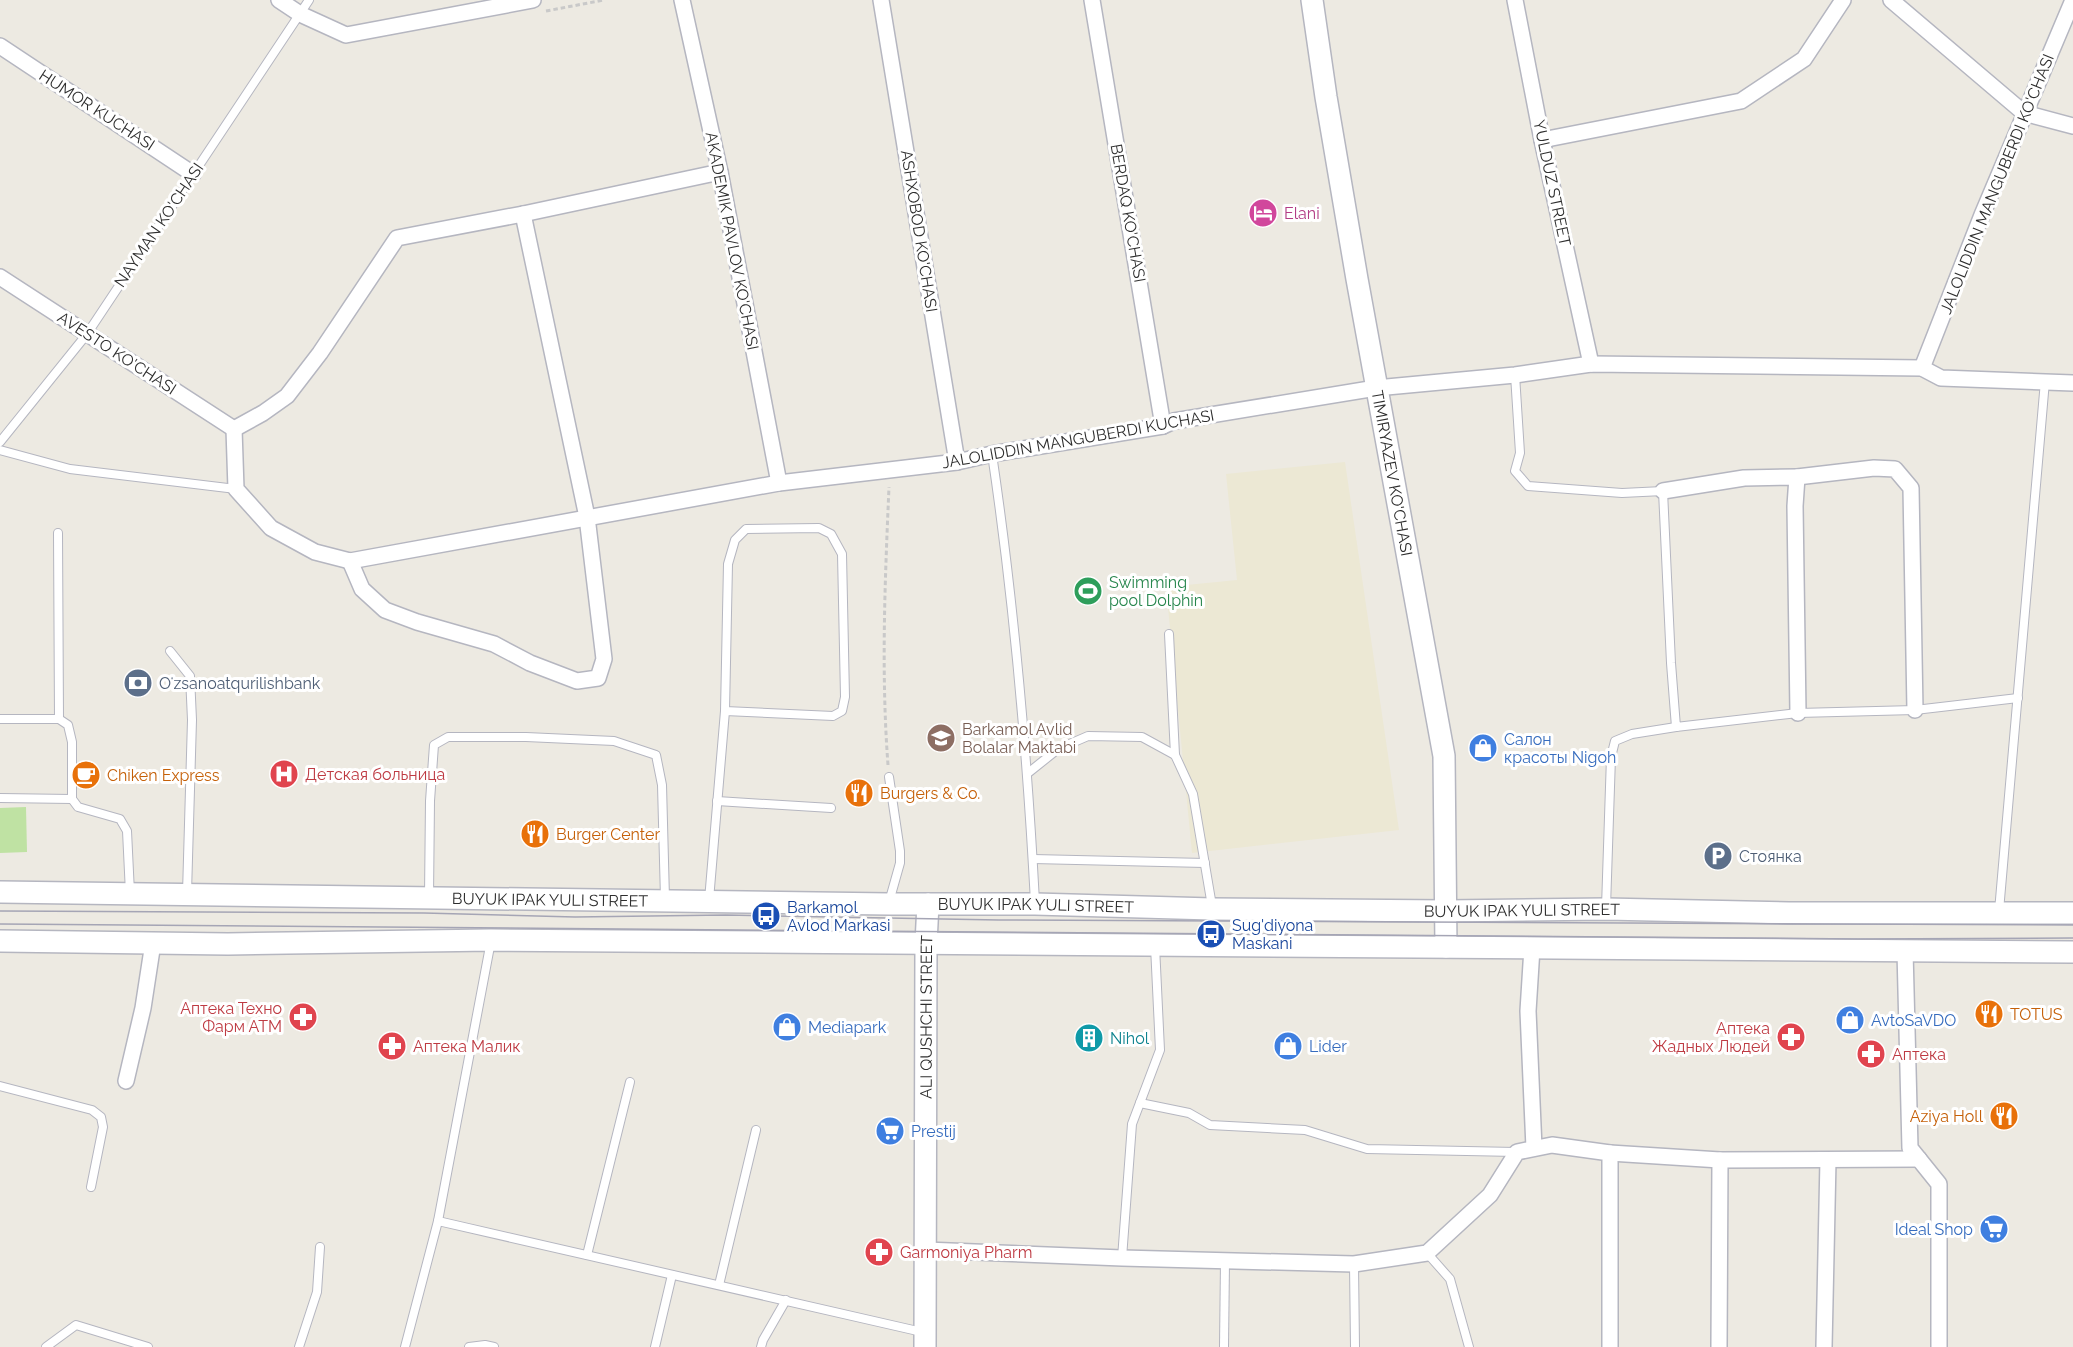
<svg xmlns="http://www.w3.org/2000/svg" width="2073" height="1347" viewBox="0 0 2073 1347" font-family="Raleway,sans-serif">
	<style>
		.education { fill: #ece8d4 }
		.pitch { fill: #bfe2a3 }
		.lines { fill: none; stroke-linecap: round; stroke-linejoin: round }
		.lane-casing { stroke: #b5b6c0; stroke-width: 10 }
		.street-casing { stroke: #b5b6c0; stroke-width: 18 }
		.secondary-casing { stroke: #b5b6c0; stroke-width: 24 }
		.path { stroke: #c9c9c9; stroke-width: 3; stroke-dasharray: 4.5 3; stroke-linecap: butt }
		.lane { stroke: #fff; stroke-width: 8 }
		.street { stroke: #fff; stroke-width: 15 }
		.secondary { stroke: #fff; stroke-width: 21 }
		.tram { stroke: #a5a5b5; stroke-width: 1.5 }
		.labels { text-anchor: middle; dominant-baseline: central; stroke-width: 6; stroke-linejoin: round; paint-order: stroke }
		.street-label { font-size: 16px; fill: #2e2e2e; stroke: #fff }
		.hotel-label { font-size: 16px; fill: #b23c85; stroke: #fff; text-anchor: start }
		.leisure-label { font-size: 16px; fill: #27864d; stroke: #fff; text-anchor: start }
		.service-label { font-size: 16px; fill: #4e5e75; stroke: #fff; text-anchor: start }
		.education-label { font-size: 16px; fill: #785e54; stroke: #fff; text-anchor: start }
		.shop-label { font-size: 16px; fill: #366cbe; stroke: #fff; text-anchor: start }
		.health-label { font-size: 16px; fill: #be3a42; stroke: #fff; text-anchor: start }
		.food-label { font-size: 16px; fill: #c56008; stroke: #fff; text-anchor: start }
		.transit-label { font-size: 16px; fill: #164399; stroke: #fff; text-anchor: start }
		.culture-label { font-size: 16px; fill: #0d838f; stroke: #fff; text-anchor: start }
	</style>
	<rect width="100%" height="100%" fill="#edeae2"/>
	<polygon class="education" points="1345,462 1399,830 1192,853 1166,587 1237,580 1226,474"/>
	<polygon class="pitch" points="26,807 27,852 0,853 0,808"/>
	<g class="lines">
		<g class="lane-casing">
			<g id="lane">
				<polyline points="1515,375 1520,453 1515,471 1528,486 1622,493 1663,491 1671,663 1676,727 1798,713 1915,710 2018,698"/>
				<polyline points="0,442 87,334 309,0"/>
				<polyline points="0,450 70,469 236,489"/>
				<path d="M992,454c22,148 35,298 43,448"/>
				<polyline points="58,533 59,719"/>
				<polyline points="1169,634 1175,755"/>
				<polyline points="170,651 190,676 192,720 187,893"/>
				<polyline points="0,719 59,719 68,725 72,742 72,799 78,807 120,819 127,831 130,893"/>
				<polyline points="1028,773 1058,749 1088,736 1142,737 1175,755 1193,794 1212,906"/>
				<polyline points="889,777 900,851 900,863 889,902"/>
				<polyline points="0,798 72,799"/>
				<polyline points="717,801 831,808"/>
				<polyline points="1033,859 1205,863"/>
				<polyline points="429,896 430,801 434,745 448,737 526,737 614,741 656,755 662,785 665,899"/>
				<polyline points="709,900 725,711 728,564 735,540 746,529 819,528 831,534 842,554 845,697 842,711 833,716 725,711"/>
				<polyline points="1606,907 1611,757 1615,741 1632,734 1676,727"/>
				<polyline points="1999,911 2045,381"/>
				<polyline points="0,1086 92,1110 101,1117 103,1127 91,1187"/>
				<polyline points="1140,1103 1189,1113 1210,1125 1305,1130 1367,1149 1516,1152"/>
				<polyline points="438,1221 922,1332"/>
				<polyline points="1427,1253 1450,1279 1469,1347"/>
				<polyline points="587,1255 630,1082"/>
				<polyline points="1122,1258 1132,1124 1160,1050 1155,946"/>
				<polyline points="1354,1264 1355,1347"/>
				<polyline points="719,1285 756,1130"/>
				<polyline points="46,1347 76,1325 148,1347"/>
				<polyline points="299,1347 317,1292 320,1247"/>
				<polyline points="405,1347 438,1221 491,941"/>
				<polyline points="469,1347 485,1345 494,1347"/>
				<polyline points="655,1347 672,1275"/>
				<polyline points="761,1347 763,1340 786,1300"/>
				<polyline points="1224,1347 1225,1261"/>
			</g>
		</g>
		<g class="street-casing">
			<g id="street">
				<polyline points="279,0 300,14 346,35 533,0"/>
				<polyline points="682,0 720,172 779,483"/>
				<polyline points="881,0 957,462"/>
				<polyline points="1092,0 1163,426"/>
				<polyline points="1515,0 1542,140 1591,364"/>
				<polyline points="1891,0 2024,113 2073,126"/>
				<polyline points="0,46 193,174"/>
				<polyline points="1542,140 1741,101 1804,59 1843,0"/>
				<polyline points="0,277 234,429"/>
				<polyline points="1922,368 1982,215 2073,0"/>
				<polyline points="234,429 236,489 271,528 315,552 350,561 779,483 957,462 992,454 1163,426 1174,421 1376,388 1515,375 1591,364 1922,368 1941,378 2073,383"/>
				<polyline points="234,429 263,413 287,396 320,353 397,238 523,214 720,172"/>
				<polyline points="1797,477 1874,468 1895,469 1911,488 1915,710"/>
				<polyline points="1663,491 1744,478 1797,477 1795,506 1798,713"/>
				<polyline points="350,561 362,589 385,610 417,622 494,644 530,663 577,681 598,678 604,659 587,517 523,214"/>
				<polyline points="1532,948 1528,1011 1534,1148"/>
				<polyline points="1905,951 1910,1148 1939,1184 1939,1347"/>
				<polyline points="126,1081 143,1008 153,943"/>
				<polyline points="1610,1153 1720,1160 1919,1159"/>
				<polyline points="926,1250 1122,1258 1354,1264 1427,1253 1490,1195 1517,1152 1552,1145 1610,1153 1610,1347"/>
				<polyline points="1719,1347 1720,1160"/>
				<polyline points="1824,1347 1828,1160"/>
			</g>
		</g>
		<g class="secondary-casing">
			<g id="secondary">
				<path id="s1" d="M1312,0l14,97 31,182 87,477 2,191"/>
				<path id="s2" d="M0,892l889,12h146l177,5 235,2 159,-2 183,4h284"/>
				<polyline points="0,941 228,944 491,940 2073,952"/>
				<path id="s3" d="M925,1347l1,-404 2,-39"/>
			</g>
		</g>
		<g class="path">
			<polyline points="546,11 604,0"/>
			<path d="M888,765c-7,-93 -3,-185 1,-278"/>
		</g>
		<use href="#lane" class="lane"/>
		<use href="#street" class="street"/>
		<use href="#secondary" class="secondary"/>
		<g class="tram">
			<polyline points="0,911 424,913 575,917 726,915 999,920 2073,925"/>
			<polyline points="0,924 1858,939 2073,938"/>
		</g>
	</g>
	<defs>
		<g id="hotel-disc" transform="scale(1.5)"><circle r="9.5" fill="#d1479c" stroke="#fff"/><path d="M-6-4.5h1.5V1H6V5H4.5V3h-9V5H-6ZM-4 0a1.8 1.8 0 1 1 3.6 0ZM.5 0V-2.5h3Q6-2.5 6 0Z" fill="#fff"/></g>
		<g id="stadium-disc" transform="scale(1.5)"><circle r="9.5" fill="#2e9e5b" stroke="#fff"/><path d="M0-5a6.5 5 0 1 0 0 10a6.5 5 0 1 0 0-10ZM-3.5-1.8h7v3.6h-7Z" fill="#fff"/></g>
		<g id="bank-disc" transform="scale(1.5)"><circle r="9.5" fill="#5c6f8a" stroke="#fff"/><path d="M-6-4H6V4H-6ZM0-2.3a2.3 2.3 0 1 0 0 4.6a2.3 2.3 0 1 0 0-4.6Z" fill="#fff"/></g>
		<g id="school-disc" transform="scale(1.5)"><circle r="9.5" fill="#8d6e63" stroke="#fff"/><path d="M0-5L7-2L0 1L-7-2ZM-4 1L0 2.5L4 1V4Q0 6-4 4Z" fill="#fff"/></g>
		<g id="shop-disc" transform="scale(1.5)"><circle r="9.5" fill="#3f7fe0" stroke="#fff"/><path d="M-5-2.5h2.3a2.7 3.5 0 0 1 5.4 0H5L5.5 6h-11ZM-1.5-2.5h3a1.5 2.3 0 0 0-3 0Z" fill="#fff"/></g>
		<g id="hospital-disc" transform="scale(1.5)"><circle r="9.5" fill="#e0444e" stroke="#fff"/><path d="M-5-5h3v3.5h4V-5h3V5h-3V1.5h-4V5h-3Z" fill="#fff"/></g>
		<g id="cafe-disc" transform="scale(1.5)"><circle r="9.5" fill="#e8710a" stroke="#fff"/><path d="M-5.5-4.5H6V0H3Q3 3.5 0 3.5H-2.5Q-5.5 3.5-5.5 0ZM3-3.2v2h1.7v-2ZM-6 4.5H4V6H-6Z" fill="#fff"/></g>
		<g id="restaurant-disc" transform="scale(1.5)"><circle r="9.5" fill="#e8710a" stroke="#fff"/><path d="M-5-6h1v4h1v-4h1v4h1v-4h1v5L-1.5 .5V6h-2V.5L-5-1ZM5-6V6H3V1.5H1.5Q1.5-4 5-6Z" fill="#fff"/></g>
		<g id="parking-disc" transform="scale(1.5)"><circle r="9.5" fill="#5c6f8a" stroke="#fff"/><path d="M-3.5-5.5H1a3.5 3.5 0 0 1 0 7H-1V5.5H-3.5ZM-1-3.4V-.6H.8a1.4 1.4 0 0 0 0-2.8Z" fill="#fff"/></g>
		<g id="bus-disc" transform="scale(1.5)"><circle r="9.5" fill="#1a4fb4" stroke="#fff"/><path d="M-5-6H5V4H4V6H2V4H-2V6H-4V4H-5ZM-3.5-4V0h7V-4ZM-3.5 1.2v1.5H-2V1.2ZM2 1.2v1.5H3.5V1.2Z" fill="#fff"/></g>
		<g id="pharmacy-disc" transform="scale(1.5)"><circle r="9.5" fill="#e0444e" stroke="#fff"/><path d="M-2-6h4v4h4v4h-4v4h-4v-4h-4v-4h4Z" fill="#fff"/></g>
		<g id="building-disc" transform="scale(1.5)"><circle r="9.5" fill="#0f9aa8" stroke="#fff"/><path d="M-4-6H4V6H1V3H-1V6H-4ZM-2.5-4.3h1.7v1.8h-1.7ZM.8-4.3h1.7v1.8H.8ZM-2.5-1h1.7V.8h-1.7ZM.8-1h1.7V.8H.8Z" fill="#fff"/></g>
		<g id="supermarket-disc" transform="scale(1.5)"><circle r="9.5" fill="#3f7fe0" stroke="#fff"/><path d="M-6-5.5h2.5l.6 2H6L4.5 2H-2.5L-4.4-4H-6ZM-1.5 3.2a1.3 1.3 0 1 0 .1 0ZM3 3.2a1.3 1.3 0 1 0 .1 0Z" fill="#fff"/></g>
	</defs>
	<g fill-rule="evenodd">
		<use href="#hotel-disc" x="1263" y="213"/>
		<use href="#stadium-disc" x="1088" y="591"/>
		<use href="#bank-disc" x="138" y="683"/>
		<use href="#school-disc" x="941" y="738"/>
		<use href="#shop-disc" x="1483" y="748"/>
		<use href="#hospital-disc" x="284" y="774"/>
		<use href="#cafe-disc" x="86" y="775"/>
		<use href="#restaurant-disc" x="859" y="793"/>
		<use href="#restaurant-disc" x="535" y="834"/>
		<use href="#parking-disc" x="1718" y="856"/>
		<use href="#bus-disc" x="766" y="916"/>
		<use href="#bus-disc" x="1211" y="934"/>
		<use href="#restaurant-disc" x="1989" y="1014"/>
		<use href="#pharmacy-disc" x="303" y="1017"/>
		<use href="#shop-disc" x="1850" y="1020"/>
		<use href="#shop-disc" x="787" y="1027"/>
		<use href="#pharmacy-disc" x="1791" y="1037"/>
		<use href="#building-disc" x="1089" y="1038"/>
		<use href="#pharmacy-disc" x="392" y="1046"/>
		<use href="#shop-disc" x="1288" y="1046"/>
		<use href="#pharmacy-disc" x="1871" y="1054"/>
		<use href="#restaurant-disc" x="2004" y="1116"/>
		<use href="#supermarket-disc" x="890" y="1131"/>
		<use href="#supermarket-disc" x="1994" y="1229"/>
		<use href="#pharmacy-disc" x="879" y="1252"/>
	</g>
	<g class="labels">
		<g class="street-label">
			<text transform="translate(97 110) rotate(33)">HUMOR KUCHASI</text>
			<text transform="translate(1552 183) rotate(78)">YULDUZ STREET</text>
			<text transform="translate(1997 184) rotate(-68)">JALOLIDDIN MANGUBERDI KO'CHASI</text>
			<text transform="translate(1128 213) rotate(80)">BERDAQ KO'CHASI</text>
			<text transform="translate(159 225) rotate(-56)">NAYMAN KO'CHASI</text>
			<text transform="translate(919 231) rotate(81)">ASHXOBOD KO'CHASI</text>
			<text transform="translate(732 241) rotate(79)">AKADEMIK PAVLOV KO'CHASI</text>
			<text transform="translate(117 353) rotate(33)">AVESTO KO'CHASI</text>
			<text transform="translate(1078 439) rotate(-10)">JALOLIDDIN MANGUBERDI KUCHASI</text>
			<text stroke="none"><textPath href="#s1" startOffset="480">TIMIRYAZEV KO'CHASI</textPath></text>
			<text stroke="none"><textPath href="#s2" startOffset="550">BUYUK IPAK YULI STREET</textPath></text>
			<text stroke="none"><textPath href="#s2" startOffset="1036">BUYUK IPAK YULI STREET</textPath></text>
			<text stroke="none"><textPath href="#s2" startOffset="1522">BUYUK IPAK YULI STREET</textPath></text>
			<text stroke="none"><textPath href="#s3" startOffset="330">ALI QUSHCHI STREET</textPath></text>
		</g>
		<g class="hotel-label">
			<text x="1284" y="213">Elani</text>
		</g>
		<g class="leisure-label">
			<text x="1109" y="582">Swimming<tspan x="1109" dy="18">pool Dolphin</tspan></text>
		</g>
		<g class="service-label">
			<text x="159" y="683">Oʻzsanoatqurilishbank</text>
			<text x="1739" y="856">Стоянка</text>
		</g>
		<g class="education-label">
			<text x="962" y="729">Barkamol Avlid<tspan x="962" dy="18">Bolalar Maktabi</tspan></text>
		</g>
		<g class="shop-label">
			<text x="1504" y="739">Салон<tspan x="1504" dy="18">красоты Nigoh</tspan></text>
			<text x="1871" y="1020">AvtoSaVDO</text>
			<text x="808" y="1027">Mediapark</text>
			<text x="1309" y="1046">Lider</text>
			<text x="911" y="1131">Prestij</text>
			<text x="1973" y="1229" text-anchor="end">Ideal Shop</text>
		</g>
		<g class="health-label">
			<text x="305" y="774">Детская больница</text>
			<text x="282" y="1008" text-anchor="end">Аптека Техно<tspan x="282" dy="18">Фарм АТМ</tspan></text>
			<text x="1770" y="1028" text-anchor="end">Аптека<tspan x="1770" dy="18">Жадных Людей</tspan></text>
			<text x="413" y="1046">Аптека Малик</text>
			<text x="1892" y="1054">Аптека</text>
			<text x="900" y="1252">Garmoniya Pharm</text>
		</g>
		<g class="food-label">
			<text x="107" y="775">Chiken Express</text>
			<text x="880" y="793">Burgers &amp; Co.</text>
			<text x="556" y="834">Burger Center</text>
			<text x="2010" y="1014">TOTUS</text>
			<text x="1983" y="1116" text-anchor="end">Aziya Holl</text>
		</g>
		<g class="transit-label">
			<text x="787" y="907">Barkamol<tspan x="787" dy="18">Avlod Markasi</tspan></text>
			<text x="1232" y="925">Sug'diyona<tspan x="1232" dy="18">Maskani</tspan></text>
		</g>
		<g class="culture-label">
			<text x="1110" y="1038">Nihol</text>
		</g>
	</g>
</svg>
